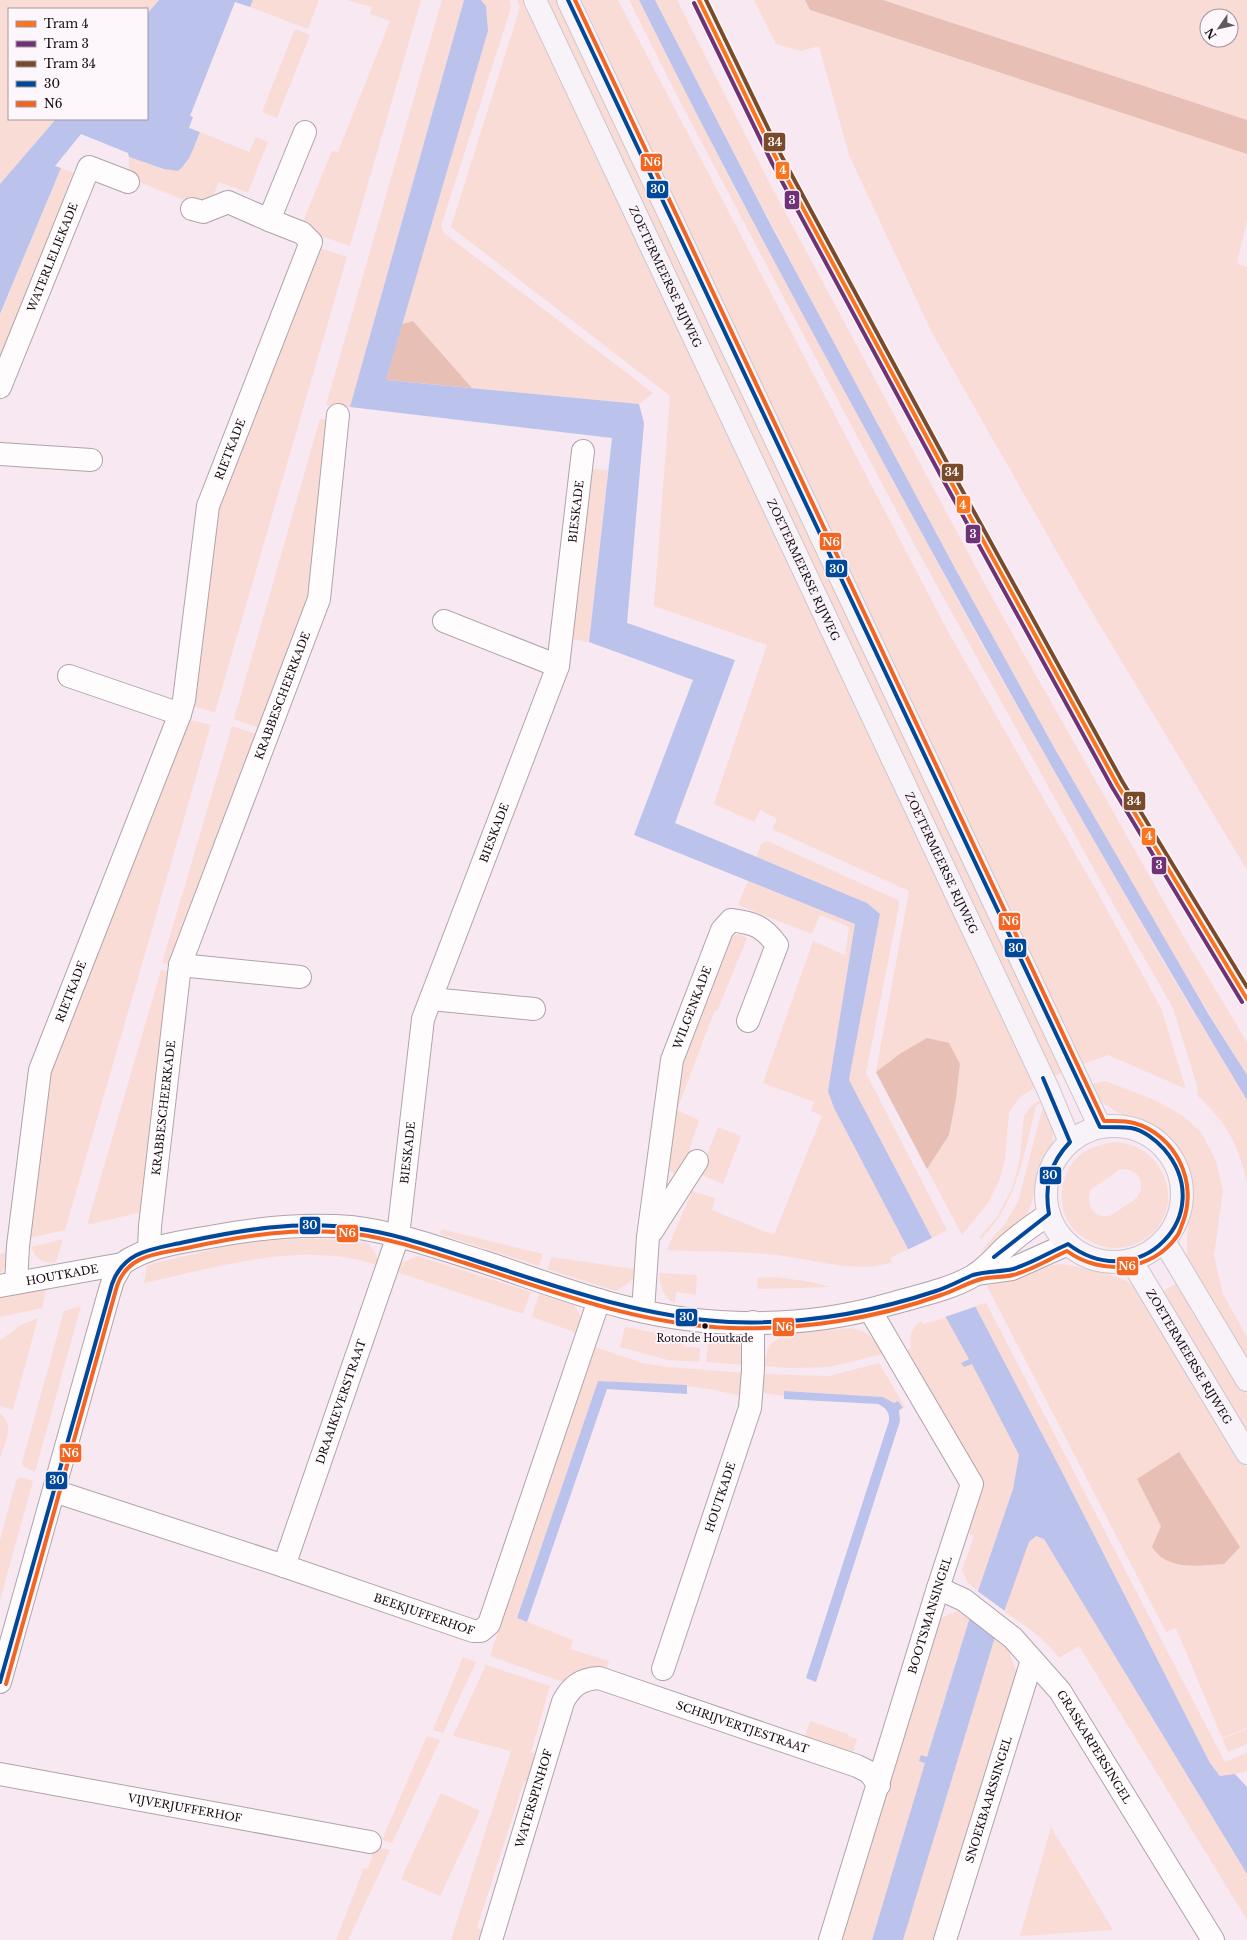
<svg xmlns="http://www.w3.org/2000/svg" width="1247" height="1940" viewBox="0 0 1247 1940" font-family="'Libre Baskerville',serif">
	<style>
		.green { fill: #fadcd7; fill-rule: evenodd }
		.forest { fill: #e7bfb4 }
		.water { fill: #bbc2ec }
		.pier { fill: #f7e8f2 }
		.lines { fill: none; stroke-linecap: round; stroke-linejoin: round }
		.minor-casing { stroke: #b0a3ab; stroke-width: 24 }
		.major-casing { stroke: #cdc6cb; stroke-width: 24 }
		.minor { stroke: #fefcfd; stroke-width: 22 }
		.major { stroke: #f7f3f8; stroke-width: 22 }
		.bus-1-casing { stroke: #fdf6fb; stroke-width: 7 }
		.bus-2-casing { stroke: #fdf6fb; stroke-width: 7 }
		.bus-1 { stroke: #004899; stroke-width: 4 }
		.bus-2 { stroke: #f26522; stroke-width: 4 }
		.tram-1-casing { stroke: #fdf6fb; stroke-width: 7 }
		.tram-2-casing { stroke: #fdf6fb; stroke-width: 7 }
		.tram-3-casing { stroke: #fdf6fb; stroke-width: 7 }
		.tram-1 { stroke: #fc751c; stroke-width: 4 }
		.tram-2 { stroke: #703276; stroke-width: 4 }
		.tram-3 { stroke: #7a4b2a; stroke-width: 4 }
		.bus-dot { fill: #150a12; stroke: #fdf6fb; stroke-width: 1.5 }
		.labels { text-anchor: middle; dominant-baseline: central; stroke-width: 3.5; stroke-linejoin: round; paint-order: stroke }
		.bus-label { font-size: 10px; fill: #150a12; stroke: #fdf6fb }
		.street-label { font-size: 11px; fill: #150a12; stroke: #fdf6fb }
		.line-badge { stroke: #fdf6fb; stroke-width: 1.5 }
		.badge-label { font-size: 11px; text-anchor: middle; font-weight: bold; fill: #fff }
	</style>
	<rect width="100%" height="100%" fill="#f7e8f2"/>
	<g class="green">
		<polygon points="0,0 159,0 147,14 147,9 9,9 9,119 56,119 0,184"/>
		<polygon points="253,0 319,0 308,29 250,7"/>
		<polygon points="346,0 421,0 350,246 321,236 302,224 332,151 338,152 390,21 370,14 372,7"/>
		<polygon points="442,0 464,0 350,407 326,405"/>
		<polygon points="481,0 510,0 511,8 441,226 444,233 653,393 639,404 472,388 413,321 402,324 488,31 486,6"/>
		<polygon points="517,0 525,0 1037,1086 1020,1097 1009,1112 1005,1158 999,1181 988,1203 962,1235 927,1169 949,1135 956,1099 960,1064 949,1043 901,1053 876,1072 909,891 772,829 777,819 760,810 754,822 714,804 767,645 654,606 670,396 451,227 520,7"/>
		<polygon points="547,0 560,0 1063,1072 1053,1077"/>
		<polygon points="582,0 618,0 946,628 1096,890 1161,1008 1186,1089 1108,1055 1080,1065 783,433"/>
		<path d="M629,0h10l96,189 251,463 175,306 86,142v81c-11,-41 -19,-56 -50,-86l1,-6 -25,-81 -57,-99 -202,-365 -240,-454z"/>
		<path d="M655,0h22l91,180 226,421 190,336 63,105v33c-87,-139 -168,-283 -248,-427 -118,-214 -232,-430 -344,-648z"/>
		<polygon points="754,0 805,0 810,10 1247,154 1247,221 1237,263 1247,267 1247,870 1080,592 931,331 849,155 819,46 801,51 776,44"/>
		<path d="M883,0h364v120zM1207,16h24v24h-24z"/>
		<polygon points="295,29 310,35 277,118 262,112"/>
		<polygon points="200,132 249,152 256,137 268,142 248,192 246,192 219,182 211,201 199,206 129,178 129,157 164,169 178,170 185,165"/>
		<polygon points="61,168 77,174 0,362 0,315"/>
		<polygon points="320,248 347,257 215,712 192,706 215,508"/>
		<polygon points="320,419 330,419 311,595 259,728 234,719"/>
		<polygon points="589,469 608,470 589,642 572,639"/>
		<polygon points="187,719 211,725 65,1230 29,1238 48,1074"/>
		<polygon points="232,726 256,734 172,965 162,963"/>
		<polygon points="767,841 898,900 899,906 866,1073 947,1230 932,1238 849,1080 880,914 867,903 757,857 761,844"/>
		<path d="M748,881l107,43 -21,184 74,141 -18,9 2,4c-36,13 -87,-5 -124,-8 -34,-3 -68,-2 -101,-4l25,-59 23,7 -3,12 62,25 48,-119 -11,-5 3,-9 -51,-19 50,-142 32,14 4,-28 -29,-12 -8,19 -74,-29z"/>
		<polygon points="739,934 747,938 718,1009 714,1012 677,1110 699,1120 681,1176 664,1169 677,1073 729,938"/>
		<polygon points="161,970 172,971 146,1211 87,1225"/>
		<polygon points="1105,1081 1155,1100 1183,1116 1201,1132 1216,1161 1223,1190 1214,1256 1223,1294 1247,1337 1247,1361 1193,1271 1187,1257 1187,1238 1193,1192 1188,1165 1174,1141 1153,1125 1119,1113 1098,1100 1089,1085"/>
		<path d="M1044,1099l1,1 -9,6c-12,48 -19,97 -55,133l-2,-1 18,-21 16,-31 7,-28 4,-42 9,-12z"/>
		<path d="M1046,1108c5,11 9,23 6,36 -2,9 -10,18 -13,28 -6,16 -4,34 -17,49 -11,13 -27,22 -42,31l24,-27 14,-23 24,-92z"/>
		<polygon points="718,1127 741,1136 723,1184 699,1174"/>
		<path d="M1113,1142c6,1 13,1 18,3 14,4 25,15 31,27 28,57 -46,105 -90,55 -17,-20 -12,-55 8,-72 10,-8 21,-10 33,-13zM1121,1169c7,0 15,2 18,9 8,15 -6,23 -17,30 -5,3 -9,7 -14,8 -16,2 -23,-14 -17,-27z"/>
		<polygon points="441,1229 543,1254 539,1266 440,1234"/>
		<path d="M312,1238l41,3 16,3 8,12v9c-76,-25 -158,2 -233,18l3,-18 97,-23z"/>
		<path d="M63,1239l-7,23c-13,2 -20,-2 -25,-15z"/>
		<polygon points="10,1252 9,1261 0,1274 0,1254"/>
		<polygon points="417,1256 531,1292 523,1314 397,1272 402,1263"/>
		<polygon points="552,1257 640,1270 630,1282 616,1291 547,1269"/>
		<path d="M1060,1264c16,2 59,11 72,20 3,3 6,6 9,9l106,175v260l-25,10 -46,-110 -10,4 -179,-346 65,-21z"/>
		<path d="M659,1273l38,2 -1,20 -20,-3 -1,11c-12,-5 -15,-19 -16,-30z"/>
		<polygon points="775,1277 812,1282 830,1287 758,1289 757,1278"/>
		<polygon points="1179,1282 1247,1395 1247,1434 1162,1292"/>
		<polygon points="47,1285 42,1308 0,1317 0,1295"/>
		<polygon points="539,1294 574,1305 581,1317 580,1334 532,1317"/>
		<polygon points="986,1303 1225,1762 1247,1753 1247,1771 1227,1776 1220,1776 1210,1763 1060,1468 975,1306"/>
		<polygon points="81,1306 35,1472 23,1466 22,1463 64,1311"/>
		<path d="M948,1317l21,42 -7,4h10l47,92 -6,34 -35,102 -10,-8 -6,-13 12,-34 -6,-3 16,-50 -79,-131 6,-4c-2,-12 0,-19 10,-27l2,3z"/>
		<polygon points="38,1318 13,1410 0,1406 0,1340 23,1324"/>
		<polygon points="625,1327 684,1338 683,1346 700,1348 699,1362 668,1360 620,1347"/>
		<path d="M849,1328c20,2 24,10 34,26l-54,13 -40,1 -25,-2c1,-12 4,-22 15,-28 9,-5 57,-8 70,-10z"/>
		<polygon points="709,1335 735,1335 735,1339 742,1349 745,1365 706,1362"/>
		<path d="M594,1347l48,16 26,4 76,6v9h-3l-1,14c-46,-13 -94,-13 -142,-15l-81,237 56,22 -3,9 39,12 -3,11 -40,11 -76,-27z"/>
		<polygon points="879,1363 905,1407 903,1408 898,1401 894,1403 883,1397 785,1391 784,1396 763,1393 763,1374 829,1376"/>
		<path d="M0,1414c16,9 4,30 0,45z"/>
		<polygon points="19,1478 25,1478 33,1481 0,1600 0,1540 16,1481"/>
		<path d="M1036,1536l8,3 203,335v46l-168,-274 -20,12c-13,-19 -36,-34 -56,-47l26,-69z"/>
		<polygon points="960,1610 970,1617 927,1757 921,1756 920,1761 926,1763 872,1940 840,1940 937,1623 943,1617"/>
		<polygon points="995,1637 1007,1646 1017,1674 935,1940 903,1940"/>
		<polygon points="463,1657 476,1662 443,1733 433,1730"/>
		<polygon points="486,1665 550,1686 531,1752 539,1755 531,1782 524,1781 477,1928 486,1931 483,1940 451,1940 511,1751 453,1736"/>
		<polygon points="810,1721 848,1734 848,1736 857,1739 852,1755 804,1739"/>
		<polygon points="1247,1729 1247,1744 1228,1752 1222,1739"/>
		<polygon points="427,1736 440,1740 392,1843 382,1840"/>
		<polygon points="441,1793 480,1811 440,1896 401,1879"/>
		<polygon points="1051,1827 1113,1930 1020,1936"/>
		<polygon points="375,1847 390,1850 348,1940 336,1940 364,1868 368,1869"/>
	</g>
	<g class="forest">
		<polygon points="805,0 883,0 1247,120 1247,154 810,10"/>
		<polygon points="413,321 472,388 386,380 402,324"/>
		<polygon points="927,1038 949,1043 960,1064 956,1099 949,1135 927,1169 876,1072 901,1053"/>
		<path d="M1179,1452l61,95 -16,17c-26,1 -55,8 -72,-17l9,-21 -24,-47z"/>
	</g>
	<g class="water">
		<path d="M159,0h94l-3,7 -15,-5 -45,114 3,1 -4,11 11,4c-6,14 -10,30 -22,39l-14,-2 -35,-12 -1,-4 -47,-19 -26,32 6,2 -61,146v-130l56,-65h91v-105z"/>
		<polygon points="464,0 481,0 486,6 488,31 386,380 639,404 644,423 627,623 735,660 675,823 867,903 880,914 849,1080 932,1238 975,1306 1060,1468 1210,1763 1220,1776 1235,1774 1247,1787 1247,1874 1044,1539 1036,1536 1029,1542 995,1637 903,1940 872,1940 925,1763 919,1761 921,1755 927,1757 978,1591 1013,1489 1019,1455 972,1364 964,1367 961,1363 969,1359 908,1249 834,1108 828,1091 855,924 634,835 693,680 589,642 612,438 350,407"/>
		<path d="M639,0h16l118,229 183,341 99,179 154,266 38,60v25c-132,-218 -257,-440 -378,-664 -79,-144 -157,-289 -230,-436z"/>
		<polygon points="598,1381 687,1385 687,1394 607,1389 527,1622 517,1618"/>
		<path d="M784,1391l99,6 11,6 4,-2 5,7 -4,2 1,11 -84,261 -10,-4 83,-257c1,-9 -3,-13 -11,-17l-94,-5z"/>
	</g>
	<g class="pier">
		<polygon points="934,1237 977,1306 945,1317 907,1250"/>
		<polygon points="976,1590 1005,1611 997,1638 968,1616"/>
	</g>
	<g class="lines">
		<g class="minor-casing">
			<g id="minor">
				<polyline points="192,209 203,212 228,202 269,220"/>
				<path id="s1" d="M0,387l89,-220 39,15"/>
				<polyline points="0,454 91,460"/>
				<polyline points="444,621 558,666"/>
				<polyline points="69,676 180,714"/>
				<polyline points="180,965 300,977"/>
				<polyline points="431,999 534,1009"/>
				<polyline points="652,1231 697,1161"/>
				<path id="s2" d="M149,1250l1,-24 30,-261 139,-366 19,-184"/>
				<polyline points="976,1274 1012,1269 1068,1244"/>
				<path id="s3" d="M16,1283l2,-37 22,-176 140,-356 4,-14 24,-194 103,-264 -9,-9 -33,-13 36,-88"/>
				<path id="s4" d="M0,1286l122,-22c25,-18 59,-22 88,-27 47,-9 93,-14 141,-10 45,5 90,22 133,35 46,15 92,33 140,45 85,22 181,22 266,-3 27,-8 59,-14 83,-28 14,-8 25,-23 37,-33 12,-11 26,-20 39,-29"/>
				<path id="s5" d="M643,1311l5,-74 24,-177 50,-130 9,-10c23,3 32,6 46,25l-29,76"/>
				<path id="s6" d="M54,1491l230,75 189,65h8l8,-7 110,-324"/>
				<path id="s7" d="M284,1566l114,-330 25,-217 135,-353 25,-215"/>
				<path id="s8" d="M938,1588l26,12 49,38 47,53 153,249"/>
				<path id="s9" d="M663,1669l87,-261 3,-38v-48"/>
				<polyline points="0,1682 108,1297 113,1280 122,1264"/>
				<path id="s10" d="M0,1774l370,68"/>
				<path id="s11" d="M491,1940l72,-238c8,-16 18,-23 36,-24l258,88 12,6 10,13"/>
				<path id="s12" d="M830,1940l108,-352 34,-104 -102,-174"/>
				<path id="s13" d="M945,1940l87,-280"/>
			</g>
		</g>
		<g class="major-casing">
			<g id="major">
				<path id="s14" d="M535,0l513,1089 22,53"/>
				<polyline points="568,0 1100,1127"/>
				<circle cx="1114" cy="1194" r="68"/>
				<polyline points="1164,1241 1247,1380"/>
				<path id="s15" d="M1131,1260l116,193"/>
			</g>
		</g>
		<use href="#minor" class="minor"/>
		<use href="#major" class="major"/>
		<g class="bus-1-casing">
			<g id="bus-1">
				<path d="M994,1257l55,-43c-5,-29 1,-51 21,-72l-27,-64"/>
				<path d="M0,1682l112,-398c12,-34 42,-35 73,-42 56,-12 113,-22 169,-14 40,5 79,19 117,31 84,27 168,58 258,63 70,3 141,-9 207,-31 13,-4 25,-11 37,-16 13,-4 27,-3 40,-6 19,-6 37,-17 55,-25 71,54 152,-30 96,-95 -8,-9 -21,-19 -33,-21 -10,-1 -21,-1 -31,-1l-532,-1127"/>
			</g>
		</g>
		<g class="bus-2-casing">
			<path id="bus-2" d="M6,1684l111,-398c11,-32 41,-32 70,-38 55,-12 112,-22 168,-14 38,5 74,18 110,29 87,28 174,62 266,65 70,2 144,-9 210,-33 13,-4 24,-11 37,-15 11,-4 23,-2 35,-5 19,-5 36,-16 54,-24 34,25 85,21 110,-15 3,-4 4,-10 6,-14 15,-40 -7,-87 -49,-99 -9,-3 -21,-2 -30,-2l-529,-1121"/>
		</g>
		<use href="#bus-1" class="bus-1"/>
		<use href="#bus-2" class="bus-2"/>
		<g class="tram-1-casing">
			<polyline id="tram-1" points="699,0 777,160 946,473 1117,784 1247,999"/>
		</g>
		<g class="tram-2-casing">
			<polyline id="tram-2" points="694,3 772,163 941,476 1112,787 1242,1002"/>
		</g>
		<g class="tram-3-casing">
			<polyline id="tram-3" points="706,0 782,157 951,470 1122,781 1247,987"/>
		</g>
		<use href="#tram-1" class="tram-1"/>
		<use href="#tram-2" class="tram-2"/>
		<use href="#tram-3" class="tram-3"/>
	</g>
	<circle class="bus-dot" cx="705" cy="1326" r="3.5"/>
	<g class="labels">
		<g class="bus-label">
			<text x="705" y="1338">Rotonde Houtkade</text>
		</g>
		<g class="street-label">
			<text stroke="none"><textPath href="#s1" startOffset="140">WATERLELIEKADE</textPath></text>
			<text stroke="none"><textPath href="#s14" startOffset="306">ZOETERMEERSE RIJWEG</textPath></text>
			<text stroke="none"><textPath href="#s3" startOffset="868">RIETKADE</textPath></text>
			<text stroke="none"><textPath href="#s7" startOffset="1101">BIESKADE</textPath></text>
			<text stroke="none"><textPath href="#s14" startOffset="630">ZOETERMEERSE RIJWEG</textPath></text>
			<text stroke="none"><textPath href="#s2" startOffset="575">KRABBESCHEERKADE</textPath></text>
			<text stroke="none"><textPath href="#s7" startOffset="767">BIESKADE</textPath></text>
			<text stroke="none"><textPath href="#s14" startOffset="954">ZOETERMEERSE RIJWEG</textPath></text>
			<text stroke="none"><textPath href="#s3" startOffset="299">RIETKADE</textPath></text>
			<text stroke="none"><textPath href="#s5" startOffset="309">WILGENKADE</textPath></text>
			<text stroke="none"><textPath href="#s2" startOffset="143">KRABBESCHEERKADE</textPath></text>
			<text stroke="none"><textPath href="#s7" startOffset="433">BIESKADE</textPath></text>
			<text stroke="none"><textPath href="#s4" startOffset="63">HOUTKADE</textPath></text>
			<text stroke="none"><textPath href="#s15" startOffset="113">ZOETERMEERSE RIJWEG</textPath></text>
			<text stroke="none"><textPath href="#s7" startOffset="174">DRAAIKEVERSTRAAT</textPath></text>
			<text stroke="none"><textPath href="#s9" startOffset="181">HOUTKADE</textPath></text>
			<text stroke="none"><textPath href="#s6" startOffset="390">BEEKJUFFERHOF</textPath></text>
			<text stroke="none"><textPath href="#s12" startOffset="340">BOOTSMANSINGEL</textPath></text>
			<text stroke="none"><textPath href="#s11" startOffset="446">SCHRIJVERTJESTRAAT</textPath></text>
			<text stroke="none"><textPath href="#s8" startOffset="227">GRASKARPERSINGEL</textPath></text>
			<text stroke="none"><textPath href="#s11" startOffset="148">WATERSPINHOF</textPath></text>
			<text stroke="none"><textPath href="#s13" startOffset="147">SNOEKBAARSSINGEL</textPath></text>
			<text stroke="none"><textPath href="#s10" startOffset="188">VIJVERJUFFERHOF</textPath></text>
		</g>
	</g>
	<g class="line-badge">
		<rect x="763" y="132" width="23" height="20" rx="4" fill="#7a4b2a"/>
		<rect x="640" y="153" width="23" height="19" rx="4" fill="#f26522"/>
		<rect x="775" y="161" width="15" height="19" rx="4" fill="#fc751c"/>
		<rect x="646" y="180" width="23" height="19" rx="4" fill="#004899"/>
		<rect x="784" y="190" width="16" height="20" rx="4" fill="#703276"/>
		<rect x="941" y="463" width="23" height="19" rx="4" fill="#7a4b2a"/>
		<rect x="956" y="495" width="15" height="19" rx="4" fill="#fc751c"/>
		<rect x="965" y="524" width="16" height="20" rx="4" fill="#703276"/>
		<rect x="819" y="532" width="23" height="19" rx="4" fill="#f26522"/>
		<rect x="825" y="559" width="23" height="19" rx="4" fill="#004899"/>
		<rect x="1123" y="791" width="23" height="20" rx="4" fill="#7a4b2a"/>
		<rect x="1141" y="827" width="15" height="19" rx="4" fill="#fc751c"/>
		<rect x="1151" y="856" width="16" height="19" rx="4" fill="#703276"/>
		<rect x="998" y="912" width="23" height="19" rx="4" fill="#f26522"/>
		<rect x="1004" y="938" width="23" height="20" rx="4" fill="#004899"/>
		<rect x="1039" y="1166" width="23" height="19" rx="4" fill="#004899"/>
		<rect x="299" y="1216" width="22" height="19" rx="4" fill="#004899"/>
		<rect x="336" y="1224" width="23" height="19" rx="4" fill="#f26522"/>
		<rect x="1116" y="1256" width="23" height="20" rx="4" fill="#f26522"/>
		<rect x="675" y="1308" width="23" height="19" rx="4" fill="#004899"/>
		<rect x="772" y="1317" width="23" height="20" rx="4" fill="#f26522"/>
		<rect x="59" y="1443" width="23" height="20" rx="4" fill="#f26522"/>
		<rect x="45" y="1471" width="23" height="19" rx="4" fill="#004899"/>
	</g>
	<g class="badge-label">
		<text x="775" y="146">34</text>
		<text x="652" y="166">N6</text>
		<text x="783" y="174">4</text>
		<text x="658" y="193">30</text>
		<text x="792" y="204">3</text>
		<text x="952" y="476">34</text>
		<text x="963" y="509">4</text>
		<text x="973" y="538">3</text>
		<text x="831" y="546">N6</text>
		<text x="837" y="573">30</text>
		<text x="1134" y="805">34</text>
		<text x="1149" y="840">4</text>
		<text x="1159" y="869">3</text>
		<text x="1010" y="925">N6</text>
		<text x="1016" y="952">30</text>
		<text x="1050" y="1179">30</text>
		<text x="310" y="1229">30</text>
		<text x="347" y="1237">N6</text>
		<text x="1127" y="1270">N6</text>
		<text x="687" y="1321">30</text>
		<text x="784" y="1331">N6</text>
		<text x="70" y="1457">N6</text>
		<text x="57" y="1484">30</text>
	</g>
	<rect x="8" y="8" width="140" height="112" fill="#fdf6fb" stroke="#a0989e"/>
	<rect x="16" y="21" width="20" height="6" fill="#fc751c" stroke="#a0989e"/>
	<text x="44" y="28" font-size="12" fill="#150a12">Tram 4</text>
	<rect x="16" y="41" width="20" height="6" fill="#703276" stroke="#a0989e"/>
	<text x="44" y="48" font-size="12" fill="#150a12">Tram 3</text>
	<rect x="16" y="61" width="20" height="6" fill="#7a4b2a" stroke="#a0989e"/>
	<text x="44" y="68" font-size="12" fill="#150a12">Tram 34</text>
	<rect x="16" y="81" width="20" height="6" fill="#004899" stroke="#a0989e"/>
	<text x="44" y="88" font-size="12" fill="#150a12">30</text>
	<rect x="16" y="101" width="20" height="6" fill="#f26522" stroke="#a0989e"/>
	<text x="44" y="108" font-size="12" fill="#150a12">N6</text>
	<g transform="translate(1219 28) rotate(236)"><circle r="19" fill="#fdf6fb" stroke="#a0989e"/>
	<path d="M0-3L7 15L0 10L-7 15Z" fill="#645860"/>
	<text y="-6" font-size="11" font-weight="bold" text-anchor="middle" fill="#150a12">N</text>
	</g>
</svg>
